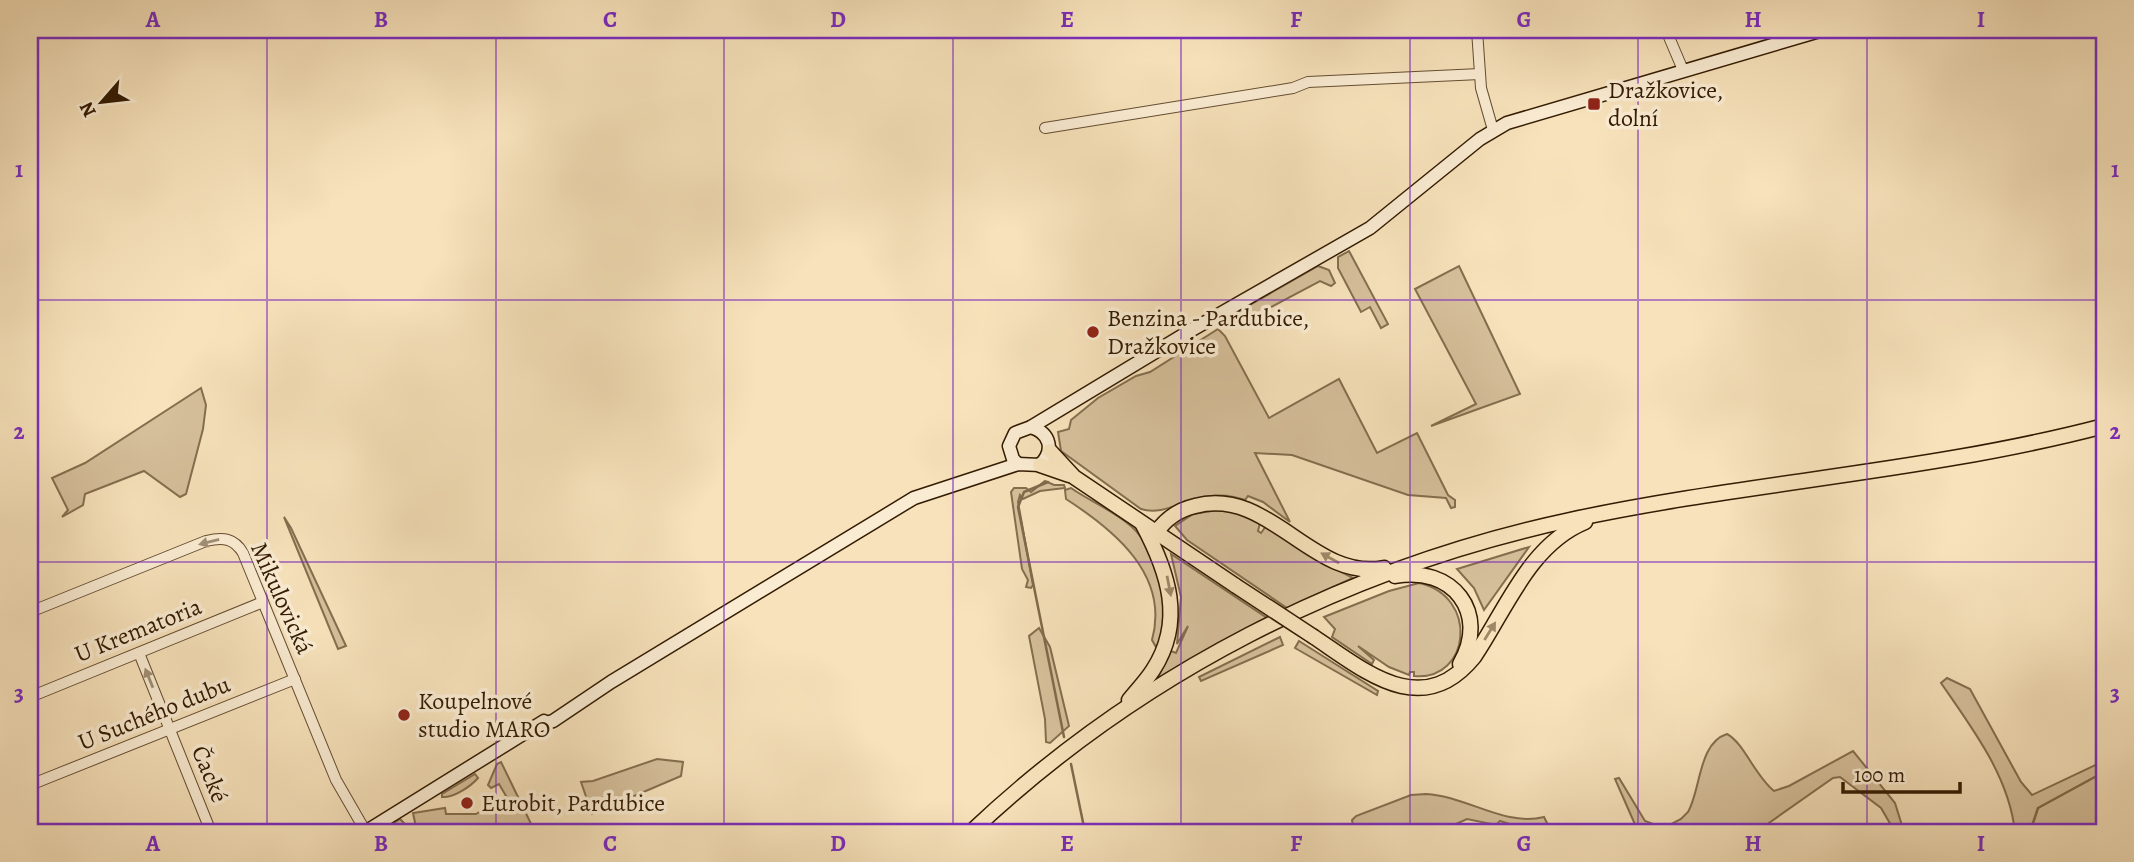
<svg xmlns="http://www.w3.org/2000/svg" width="2134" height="862" viewBox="0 0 2134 862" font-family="Alegreya,serif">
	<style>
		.green { fill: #d6c09b; stroke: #846e4e; stroke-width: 2 }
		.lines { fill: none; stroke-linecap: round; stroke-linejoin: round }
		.stream { stroke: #806a4b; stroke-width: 2.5 }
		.minor-casing { stroke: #644d30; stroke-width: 12 }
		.secondary-casing { stroke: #331b01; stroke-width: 15 }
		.primary-casing { stroke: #331b01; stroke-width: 17 }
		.minor { stroke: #faecd3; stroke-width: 10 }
		.secondary { stroke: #faecd3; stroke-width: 12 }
		.primary { stroke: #f7e2bb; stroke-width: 14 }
		.primary-bridge-casing { stroke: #331b01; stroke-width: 17; stroke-linecap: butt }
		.primary-bridge { stroke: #f7e2bb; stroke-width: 14 }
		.oneway { fill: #a08e74 }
		.oneway2 { fill: #9f8867 }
		.grid { fill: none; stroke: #7b2cbf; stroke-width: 2; stroke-opacity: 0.55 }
		.poi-dot { fill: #8f2418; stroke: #faecd3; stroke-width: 2.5 }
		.labels { text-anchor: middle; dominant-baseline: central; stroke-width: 7; stroke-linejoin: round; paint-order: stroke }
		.poi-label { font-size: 24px; fill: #331b01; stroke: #faecd3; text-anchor: start }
		.street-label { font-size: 24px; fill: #331b01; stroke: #faecd3 }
		.neatline { fill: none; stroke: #7b2cbf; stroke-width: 2.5 }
		.grid-label { font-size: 23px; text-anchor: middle; font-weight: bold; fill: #7b2cbf }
	</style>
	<rect width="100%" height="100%" fill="#f7e2bb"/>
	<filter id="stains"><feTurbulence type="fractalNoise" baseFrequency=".00286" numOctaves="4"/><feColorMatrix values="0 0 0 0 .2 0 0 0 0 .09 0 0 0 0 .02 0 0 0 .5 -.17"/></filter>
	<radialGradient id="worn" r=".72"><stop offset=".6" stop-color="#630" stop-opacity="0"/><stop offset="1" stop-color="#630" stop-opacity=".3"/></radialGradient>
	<g class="green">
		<polygon points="1349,251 1388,324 1381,328 1370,307 1361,312 1338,268 1338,257"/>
		<polygon points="1318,266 1329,270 1335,283 1331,286 1320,281 1239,324 1234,314"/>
		<polygon points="1459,266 1520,394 1431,426 1476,404 1415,289"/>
		<path d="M1218,329l7,7 44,82 70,-39 38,74 40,-20 31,62 7,5v7l-4,1 -5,-10 -38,-3 -116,-40 -37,-2 35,69 -27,-20 -15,-6 -3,4c-46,-17 -74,19 -104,9l-80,-58 -3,-19 11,-3 2,-9 27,-22 38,-22 14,-4z"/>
		<polygon points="201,388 206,405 203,429 186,494 180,497 144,471 85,494 83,505 62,517 68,510 52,478 85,463"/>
		<polygon points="1045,481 1054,485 1064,485 1065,488 1040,491 1023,499 1020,495 1018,502 1033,585 1031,588 1026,587 1028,580 1022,569 1011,492 1014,488 1026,488 1031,492"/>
		<path d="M1071,488c20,14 42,22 61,39 26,23 44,91 24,120l-4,-7c18,-65 -38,-110 -86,-141l-1,-9z"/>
		<polygon points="1218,510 1234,511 1260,523 1258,531 1261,533 1266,526 1320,561 1353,578 1287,608 1187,540 1175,526 1193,514"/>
		<polygon points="284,517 291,528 346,646 338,649"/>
		<polygon points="1529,547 1484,610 1474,588 1457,569"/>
		<polygon points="1171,554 1267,618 1157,679 1171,651 1176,653 1188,626 1177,644 1181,597"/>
		<path d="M1419,583c60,13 52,98 -5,93v-4h-4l-1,3 -20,-8 -31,-21 16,14 -2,4 -40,-27 3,-8 -11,-12 65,-26z"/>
		<polygon points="1039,628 1050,647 1069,726 1050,743 1046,742 1045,719 1029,636"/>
		<polygon points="1280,637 1283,645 1201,681 1199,677"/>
		<polygon points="1299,641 1378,691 1377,695 1295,648"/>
		<path d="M1947,678l23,11 51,93 11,13 72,-34v71h-89c-6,-56 -43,-104 -74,-149z"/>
		<path d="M1727,734c17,9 28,42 47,57l15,-5 64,-35 42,52 9,29h-9l-14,-24 -41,-31 -7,1 -77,54h-115l-4,-3 -22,-50 4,-1 26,43 19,7 17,-9 7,-7c13,-22 10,-69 39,-78z"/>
		<polygon points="657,759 683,762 681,776 592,814 581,782 593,781"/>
		<polygon points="501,762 535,832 463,832 461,828 455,832 417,832 413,813 445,808 446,814 476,814 506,796 499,784 491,788 488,785 497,764"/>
		<path d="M475,774l3,4c-7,8 -24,20 -36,19v-3z"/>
		<path d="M1426,794c41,2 78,33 118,23l5,10 -10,5h-24l-2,-7 -13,-4 -4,4 -29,-6 -29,13h-84l-2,-12 4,-4 55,-21z"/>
		<polygon points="400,819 405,824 404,832 380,832"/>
	</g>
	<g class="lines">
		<g class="stream">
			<polyline points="1048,482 1024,492 1018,507 1064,737"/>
			<polyline points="1071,764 1085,832"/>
			<polyline points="2030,832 2038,808 2104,772"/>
		</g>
		<g class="minor-casing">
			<g id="minor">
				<polyline points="1477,30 1481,88 1493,130"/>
				<polyline points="1666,30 1683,70"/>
				<polyline points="1477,33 1492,30"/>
				<polyline points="1045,128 1293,88 1308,82 1480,74"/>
				<path d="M30,612l176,-71c17,-4 28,-3 37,12l93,227 30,52"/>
				<polyline points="139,653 211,832"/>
				<polyline points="30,697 263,602"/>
				<polyline points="30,785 295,679"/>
			</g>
		</g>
		<g class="secondary-casing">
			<g id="secondary">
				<polyline points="1018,464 1013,459 1009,446 1015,433 1031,427 1190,331 1370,228 1480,139 1507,123 1823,30"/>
				<path d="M540,725l13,-4 58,-39 303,-184 104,-34 22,1c15,-15 10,-32 -9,-38"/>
				<polyline points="365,832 544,721"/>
			</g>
		</g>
		<g class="primary-casing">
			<g id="primary">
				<polyline points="1050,451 1074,477 1236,586"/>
				<polyline points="1040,465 1069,475"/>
				<path d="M1156,533c10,-15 22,-23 39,-27 75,-20 117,76 189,62"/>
				<path d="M1395,576c57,-11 95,37 65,88"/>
				<path d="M1314,637c51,34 108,84 160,20 32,-47 55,-112 111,-135"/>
				<path d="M1129,700c8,-10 17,-19 24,-30 32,-49 15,-98 -10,-145"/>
				<path d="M971,832c167,-158 375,-264 599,-312 177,-38 359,-48 534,-94"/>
			</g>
		</g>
		<use href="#minor" class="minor"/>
		<use href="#secondary" class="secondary"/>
		<use href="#primary" class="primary"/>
		<g class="primary-bridge-casing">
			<polyline id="primary-bridge" points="1236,586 1314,637"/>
		</g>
		<use href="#primary-bridge" class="primary-bridge"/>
	</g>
	<defs><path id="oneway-solid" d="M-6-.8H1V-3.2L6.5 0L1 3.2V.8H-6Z" transform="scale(1.75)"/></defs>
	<g class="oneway">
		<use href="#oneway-solid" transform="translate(209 542) rotate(166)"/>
		<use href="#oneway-solid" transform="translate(149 678) rotate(-112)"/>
	</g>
	<g class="oneway2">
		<use href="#oneway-solid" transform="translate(1330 558) rotate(-151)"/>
		<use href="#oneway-solid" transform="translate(1169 586) rotate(79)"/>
		<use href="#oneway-solid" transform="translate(1490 631) rotate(-58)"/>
	</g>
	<path class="grid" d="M267,30v802M496,30v802M724,30v802M953,30v802M1181,30v802M1410,30v802M1638,30v802M1867,30v802M30,300h2074M30,562h2074"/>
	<g class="poi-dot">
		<rect x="1587" y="97" width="14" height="14" rx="3.5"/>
		<circle cx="1093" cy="332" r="7"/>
		<circle cx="404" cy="715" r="7"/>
		<circle cx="467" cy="803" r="7"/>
	</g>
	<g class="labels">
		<g class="poi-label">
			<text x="1608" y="90">Dražkovice,<tspan x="1608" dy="28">dolní</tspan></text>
			<text x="1107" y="318">Benzina - Pardubice,<tspan x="1107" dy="28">Dražkovice</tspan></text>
			<text x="418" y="701">Koupelnové<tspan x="418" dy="28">studio MARO</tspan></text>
			<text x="481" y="803">Eurobit, Pardubice</text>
		</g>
		<g class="street-label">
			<text transform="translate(282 598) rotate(66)">Mikulovická</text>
			<text transform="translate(138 630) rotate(-22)">U Krematoria</text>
			<text transform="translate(154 713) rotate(-22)">U Suchého dubu</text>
			<text transform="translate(210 774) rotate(68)">Čacké</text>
		</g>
	</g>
	<rect width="2134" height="862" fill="none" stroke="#f7e2bb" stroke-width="77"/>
	<g transform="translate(102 102) rotate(242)" stroke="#faecd3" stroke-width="5" paint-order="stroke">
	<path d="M0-5L12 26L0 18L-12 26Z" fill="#331b01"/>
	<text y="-10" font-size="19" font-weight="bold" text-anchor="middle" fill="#331b01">N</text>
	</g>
	<path d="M1843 782v10h117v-10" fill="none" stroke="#331b01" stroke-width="3.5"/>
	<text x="1854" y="782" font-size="21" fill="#331b01" stroke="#faecd3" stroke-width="5" paint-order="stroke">100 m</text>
	<rect x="38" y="38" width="2058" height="786" class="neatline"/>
	<g class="grid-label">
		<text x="153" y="27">A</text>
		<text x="381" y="27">B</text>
		<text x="610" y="27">C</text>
		<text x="838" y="27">D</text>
		<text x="1067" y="27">E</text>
		<text x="1296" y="27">F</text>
		<text x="1524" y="27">G</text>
		<text x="1753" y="27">H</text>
		<text x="1981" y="27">I</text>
		<text x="19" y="177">1</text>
		<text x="2115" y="177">1</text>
		<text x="19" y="439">2</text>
		<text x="2115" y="439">2</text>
		<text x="19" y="701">3</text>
		<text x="2115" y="701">3</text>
		<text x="153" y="851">A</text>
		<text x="381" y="851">B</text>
		<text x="610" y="851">C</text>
		<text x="838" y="851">D</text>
		<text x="1067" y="851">E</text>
		<text x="1296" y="851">F</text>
		<text x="1524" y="851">G</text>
		<text x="1753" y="851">H</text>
		<text x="1981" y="851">I</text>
	</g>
	<rect width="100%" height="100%" filter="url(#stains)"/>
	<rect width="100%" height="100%" fill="url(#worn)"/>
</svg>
